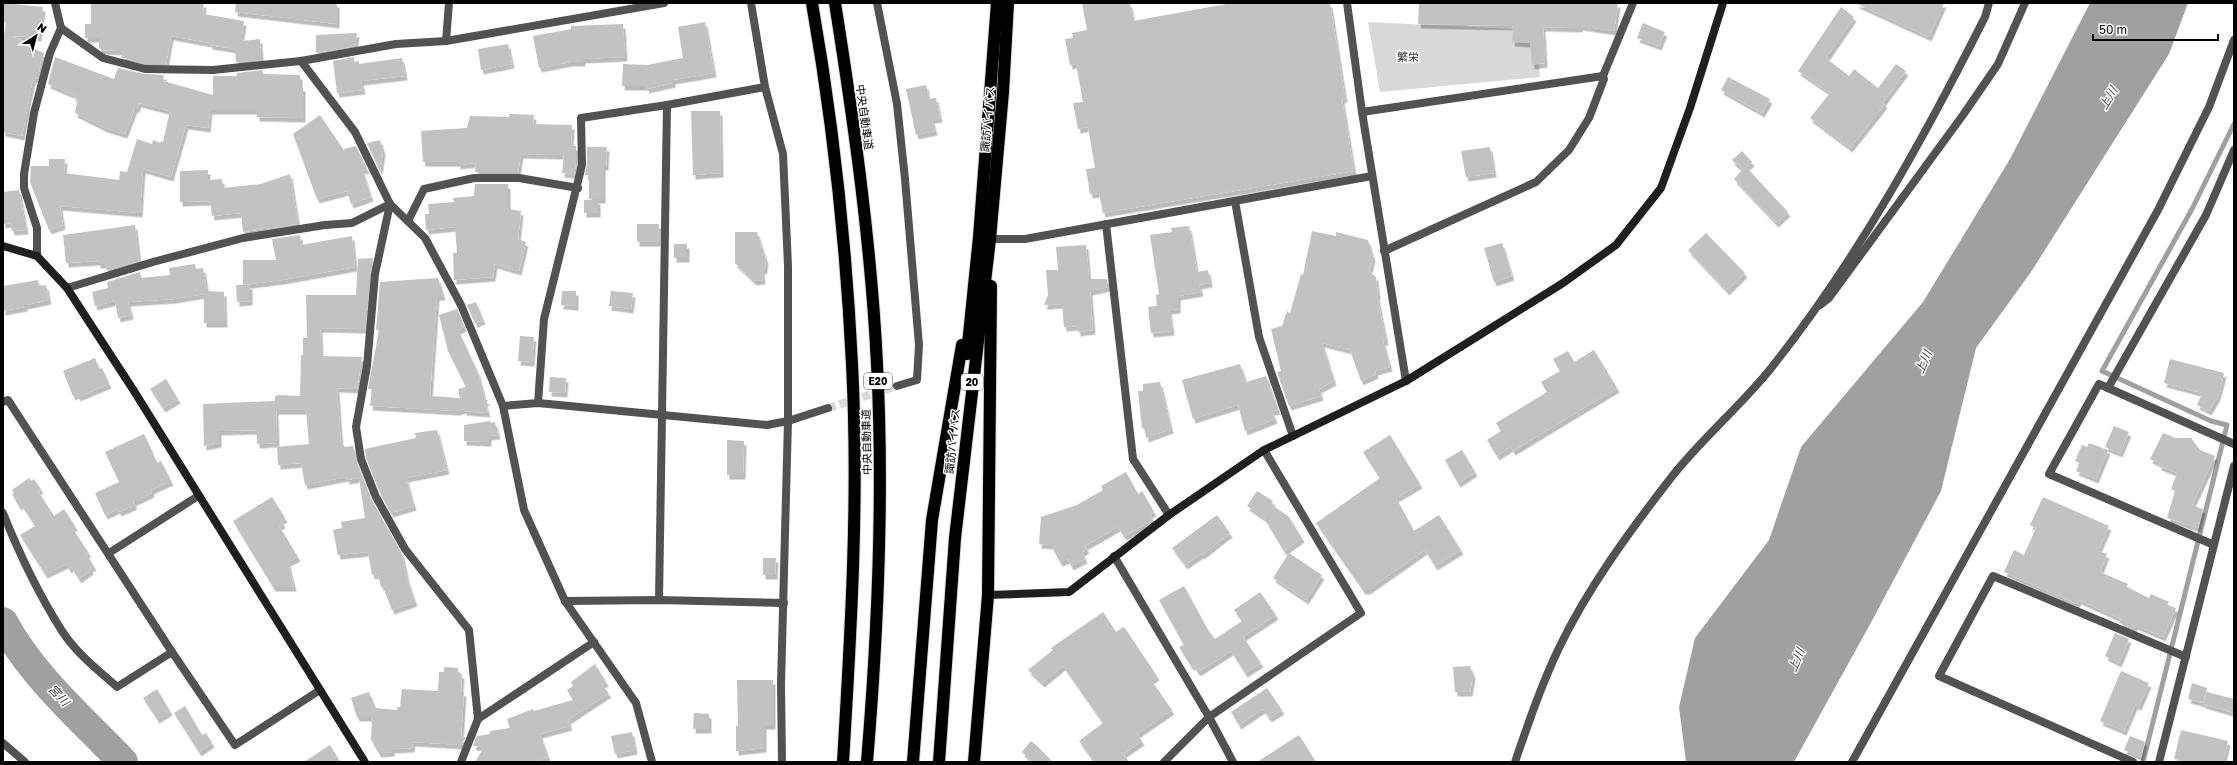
<svg xmlns="http://www.w3.org/2000/svg" width="2237" height="765" viewBox="0 0 2237 765" font-family="'Golos Text','Noto Sans JP',sans-serif">
	<style>
		.green { fill: #d9d9d9 }
		.water { fill: #a0a0a0 }
		.lines { fill: none; stroke-linecap: round; stroke-linejoin: round }
		.stream { stroke: #a0a0a0; stroke-width: 5 }
		.river { stroke: #a0a0a0; stroke-width: 30 }
		.building { fill: #c2c2c2; filter: url(#shadow) }
		.street-tunnel { stroke: #d9d9d9; stroke-width: 8; stroke-dasharray: 8 4; stroke-linecap: butt }
		.highway-casing { stroke: #dbdbdb; stroke-width: 14 }
		.street { stroke: #525252; stroke-width: 8 }
		.secondary { stroke: #1f1f1f; stroke-width: 8 }
		.highway { stroke: #000; stroke-width: 12 }
		.labels { text-anchor: middle; dominant-baseline: central; stroke-width: 3; stroke-linejoin: round; paint-order: stroke }
		.shield { fill: #fff; stroke: #4c4c4c; stroke-width: 1 }
		.shield-label { font-size: 10px; font-weight: bold; fill: #000 }
		.park-label { font-size: 11px; fill: #303030; stroke: #fff }
		.street-label { font-size: 11px; fill: #000; stroke: #fff }
		.water-label { font-size: 12px; font-style: italic; fill: #414141; stroke: #fff }
	</style>
	<defs>
		<filter id="shadow"><feDropShadow dx="2.5" dy="4.5" stdDeviation="0" flood-color="#0004"/></filter>
	</defs>
	<rect width="100%" height="100%" fill="#fff"/>
	<polygon class="green" points="1368,22 1535,30 1540,77 1380,92"/>
	<polygon class="water" points="2090,3 2188,3 2169,54 2031,272 1976,348 1941,491 1874,617 1794,762 1686,762 1679,707 1695,638 1769,540 1801,447 1923,302 2010,159"/>
	<g class="lines">
		<polyline class="stream" points="2143,762 2227,425 2211,421 2102,371 2192,209 2234,124"/>
		<path class="river" d="M3,622c29,54 78,96 120,140"/>
	</g>
	<g class="building">
		<polygon points="3,3 43,7 39,37 11,36 21,40 20,43 44,53 37,79 34,78 32,83 22,136 3,132 3,43 6,22 3,22"/>
		<polygon points="91,3 204,3 203,14 244,21 241,41 260,39 261,60 236,62 235,49 210,45 210,43 171,36 166,64 146,64 121,57 123,51 102,50 99,48 99,38 85,38 85,24 91,24"/>
		<polygon points="236,3 337,3 337,24 235,12"/>
		<polygon points="1082,3 1130,3 1133,21 1232,3 1330,3 1345,98 1342,99 1354,171 1103,213 1099,193 1090,194 1086,169 1095,168 1088,127 1078,129 1073,103 1083,102 1076,64 1070,65 1065,39 1073,38 1072,33 1087,30"/>
		<polygon points="1419,3 1618,3 1614,31 1580,26 1580,28 1543,27 1545,63 1532,65 1530,43 1512,42 1513,26 1418,24"/>
		<polygon points="1855,3 1944,3 1929,37"/>
		<polygon points="1841,7 1854,17 1826,58 1849,76 1854,69 1878,88 1896,64 1906,71 1883,102 1885,104 1850,148 1810,118 1830,93 1798,71"/>
		<polygon points="705,22 714,73 673,80 673,83 647,89 646,86 622,86 623,64 647,65 683,58 678,27"/>
		<polygon points="1643,23 1665,32 1659,46 1637,38"/>
		<polygon points="623,24 625,57 583,59 583,62 570,62 539,68 533,36 571,29 571,26"/>
		<polygon points="357,33 355,46 316,53 316,35"/>
		<polygon points="508,44 512,64 481,70 478,49"/>
		<polygon points="55,57 114,79 118,68 144,74 164,75 163,81 213,95 213,76 237,76 237,73 262,70 263,74 300,75 300,87 303,87 303,118 257,117 257,110 210,110 208,128 186,125 171,177 143,169 140,213 60,206 63,225 49,230 30,182 31,166 49,166 49,159 65,159 64,173 119,180 120,171 127,172 137,139 152,144 153,140 160,143 161,141 163,142 170,111 139,103 137,108 135,108 125,134 105,128 75,113 78,99 73,97 74,95 48,84"/>
		<polygon points="354,57 354,62 359,61 359,64 402,58 405,76 361,81 363,90 337,93 333,61"/>
		<polygon points="1728,77 1770,99 1762,113 1721,90"/>
		<polygon points="926,85 929,99 936,98 940,118 932,119 935,131 916,135 906,89"/>
		<polygon points="691,111 720,111 721,173 693,175"/>
		<polygon points="509,114 534,115 533,124 572,125 571,146 576,146 576,164 574,174 562,173 564,155 521,154 518,172 475,172 476,163 458,165 458,162 423,162 421,131 467,128 470,116 509,117"/>
		<polygon points="320,115 345,152 344,149 356,146 367,170 362,169 371,197 351,204 347,191 317,199 293,134"/>
		<polygon points="380,140 383,151 380,171 367,143"/>
		<polygon points="587,147 607,147 606,166 603,166 603,199 589,199 589,175 585,175 587,165"/>
		<polygon points="1490,147 1494,173 1466,177 1461,151"/>
		<polygon points="1742,151 1752,162 1746,167 1788,212 1776,223 1734,179 1742,170 1732,160"/>
		<polygon points="208,170 208,180 222,179 223,188 261,184 290,174 298,224 243,232 241,213 212,216 210,201 180,202 180,171"/>
		<polygon points="475,184 508,184 508,209 521,211 518,239 526,242 519,271 495,264 493,277 454,280 453,253 457,253 455,227 426,230 425,214 429,214 428,204 454,202 453,198 474,196"/>
		<polygon points="19,190 26,230 12,231 10,223 3,224 3,192"/>
		<rect x="584" y="200" width="14" height="13"/>
		<polygon points="637,224 659,224 658,242 637,242"/>
		<polygon points="135,225 139,261 106,270 105,264 98,264 98,261 66,263 63,235"/>
		<polygon points="1189,226 1197,272 1208,270 1210,283 1199,285 1201,292 1178,296 1178,309 1169,310 1172,331 1151,333 1148,307 1157,306 1156,295 1159,294 1150,235 1172,232 1171,228"/>
		<polygon points="1312,231 1336,236 1336,232 1368,240 1373,258 1369,272 1376,277 1378,295 1377,295 1386,341 1383,341 1390,367 1375,371 1376,374 1361,381 1350,350 1322,343 1334,381 1319,389 1321,396 1289,406 1277,372 1281,371 1271,329 1282,326 1287,311 1290,313 1301,274 1303,275"/>
		<polygon points="735,232 757,232 766,260 765,268 762,271 763,280 754,281 735,263"/>
		<polygon points="1706,233 1745,273 1727,291 1688,250"/>
		<polygon points="300,235 301,245 352,236 355,267 282,280 243,285 243,260 276,260 272,239"/>
		<polygon points="1502,243 1512,276 1494,282 1484,248"/>
		<rect x="674" y="244" width="13" height="14"/>
		<polygon points="1086,245 1089,279 1107,279 1108,287 1090,291 1093,330 1078,332 1077,326 1064,327 1062,304 1044,305 1048,295 1046,270 1058,270 1056,247"/>
		<polygon points="373,258 365,329 320,328 321,356 362,357 357,389 337,388 341,445 344,445 345,447 353,446 356,461 371,499 402,554 407,578 415,602 392,610 383,587 381,587 378,574 372,575 368,552 338,555 333,530 342,528 341,522 365,518 359,478 347,480 346,477 305,485 301,463 278,465 277,447 309,444 306,410 276,410 277,443 257,444 257,430 219,431 219,443 204,446 203,404 275,401 275,396 279,395 300,396 301,355 303,355 303,338 307,338 306,295 356,295 358,259"/>
		<polygon points="195,264 196,269 203,268 207,291 224,292 225,323 204,323 204,294 174,299 128,302 131,315 118,318 115,301 95,306 92,292 108,288 107,282 140,272 141,278 170,275 169,268"/>
		<polygon points="438,278 443,296 437,296 430,396 460,398 458,389 466,387 448,351 439,315 457,309 464,327 458,330 478,373 485,400 489,400 485,402 488,413 464,411 464,409 457,411 370,406 372,389 368,389 379,330 376,330 380,282"/>
		<polygon points="38,280 39,286 46,285 49,300 25,305 25,307 3,311 3,286"/>
		<polygon points="236,285 250,285 250,301 237,302"/>
		<polygon points="562,291 576,291 576,306 561,305"/>
		<polygon points="611,291 633,293 631,309 609,306"/>
		<polygon points="476,302 483,320 475,323 467,305"/>
		<polygon points="520,336 534,337 532,362 518,361"/>
		<polygon points="1594,350 1617,388 1513,451 1511,447 1497,456 1487,440 1501,431 1496,423 1547,392 1541,382 1560,371 1553,359 1568,351 1574,362"/>
		<polygon points="95,358 99,369 102,368 109,384 78,397 77,394 73,396 63,371"/>
		<polygon points="2170,359 2224,373 2218,396 2209,411 2197,405 2202,393 2164,383"/>
		<polygon points="1240,364 1246,382 1266,376 1278,410 1272,411 1275,419 1245,431 1238,405 1193,419 1182,380"/>
		<polygon points="550,377 566,378 565,393 549,392"/>
		<polygon points="166,379 178,399 163,408 150,389"/>
		<polygon points="1160,382 1171,429 1146,438 1145,429 1142,428 1138,391 1143,391 1143,384"/>
		<polygon points="490,421 491,423 495,422 498,435 489,436 489,442 464,441 464,425"/>
		<polygon points="2114,426 2129,432 2120,453 2105,447"/>
		<polygon points="437,430 447,470 406,478 414,506 391,513 381,495 366,458 365,449 416,438 415,433"/>
		<polygon points="2163,433 2176,438 2191,438 2200,450 2215,456 2192,505 2203,509 2198,528 2167,518 2175,491 2171,489 2177,473 2159,466 2160,464 2150,459"/>
		<polygon points="144,434 157,463 161,461 171,481 151,490 152,493 133,502 135,505 119,512 118,509 105,515 95,493 119,482 105,452"/>
		<polygon points="1390,435 1420,484 1396,498 1414,531 1439,515 1461,550 1435,566 1425,550 1368,590 1363,590 1316,523 1380,478 1363,452"/>
		<polygon points="727,440 744,441 743,475 727,475"/>
		<polygon points="2089,443 2108,450 2096,479 2076,471 2080,463 2075,461 2082,445 2087,447"/>
		<polygon points="1462,450 1475,472 1458,483 1445,460"/>
		<polygon points="1126,472 1138,494 1142,491 1154,512 1150,514 1153,520 1124,536 1118,527 1085,546 1087,549 1082,552 1085,559 1071,566 1068,559 1060,562 1051,545 1039,544 1041,517 1077,505 1103,490 1101,486"/>
		<polygon points="29,478 31,481 34,479 41,489 38,491 54,516 64,509 75,526 72,528 89,553 86,554 94,566 90,568 91,570 79,579 71,567 69,569 66,564 45,574 20,535 35,526 21,504 19,506 12,494 14,493 12,490"/>
		<polygon points="1257,491 1273,501 1271,504 1289,517 1302,538 1284,551 1264,518 1247,506"/>
		<polygon points="272,497 285,518 281,520 283,524 279,526 298,557 288,562 294,587 273,587 233,521"/>
		<polygon points="2043,497 2109,526 2098,551 2107,554 2100,572 2128,584 2127,587 2149,598 2151,594 2169,602 2167,605 2176,608 2163,637 2135,625 2134,629 2119,623 2121,619 2079,600 2077,604 2004,572 2014,550 2024,555 2036,528 2030,525"/>
		<polygon points="1217,515 1230,533 1202,555 1201,554 1185,565 1172,548"/>
		<polygon points="1289,553 1322,575 1306,600 1273,578"/>
		<polygon points="763,558 776,558 775,575 763,575"/>
		<polygon points="1184,586 1208,630 1215,639 1242,621 1234,610 1260,592 1276,615 1243,637 1261,663 1245,673 1231,651 1198,672 1193,665 1191,666 1179,647 1184,645 1159,600"/>
		<polygon points="1103,612 1116,632 1124,627 1157,676 1151,680 1172,710 1137,734 1142,741 1123,754 1129,762 1094,762 1079,741 1103,723 1063,666 1042,683 1028,670 1053,650 1051,648"/>
		<polygon points="2115,633 2129,639 2119,663 2105,656"/>
		<polygon points="595,664 606,682 601,685 609,693 568,720 570,726 540,734 548,757 535,762 475,762 484,747 473,746 477,736 490,734 490,731 510,728 507,719 533,709 534,711 573,700 567,690 573,686 571,682"/>
		<polygon points="1470,666 1473,675 1470,692 1455,692 1453,667"/>
		<polygon points="444,667 458,668 458,674 462,674 461,692 464,692 461,738 465,737 462,745 413,742 412,748 392,749 392,752 379,753 371,740 372,717 357,717 351,698 369,692 375,708 397,710 397,707 400,707 402,689 438,691 439,672 444,672"/>
		<polygon points="2121,671 2149,683 2139,706 2135,705 2124,731 2100,721"/>
		<polygon points="737,680 773,680 773,725 764,725 764,748 736,751 736,726 738,726"/>
		<polygon points="2192,683 2207,688 2203,703 2188,699"/>
		<polygon points="1267,688 1282,710 1269,718 1263,709 1239,725 1231,712"/>
		<polygon points="157,689 170,711 157,719 143,698"/>
		<polygon points="2207,692 2234,699 2234,713 2203,704"/>
		<polygon points="185,706 202,735 206,733 212,743 199,752 174,713"/>
		<polygon points="694,713 709,714 709,729 693,729"/>
		<polygon points="2181,730 2228,741 2223,762 2186,762 2174,759"/>
		<polygon points="632,732 635,750 615,754 611,736"/>
		<polygon points="1299,735 1316,762 1257,762"/>
		<polygon points="2130,736 2145,742 2141,757 2124,750"/>
		<polygon points="1031,741 1037,746 1053,762 1032,762 1022,752"/>
		<polygon points="330,745 340,762 304,762"/>
	</g>
	<g class="lines">
		<polyline class="street-tunnel" points="828,408 897,386"/>
		<g class="highway-casing">
			<g id="highway">
				<path d="M812,3c21,119 34,241 40,361 7,133 -1,266 -9,398"/>
				<path d="M835,3c19,120 36,240 42,361 7,133 1,266 -10,398"/>
				<polyline points="967,354 979,237 997,3"/>
				<polyline points="913,762 932,520 962,345"/>
				<polyline points="939,762 955,538 990,239 1003,92 1008,3"/>
				<polyline points="974,762 988,595 991,286"/>
			</g>
		</g>
		<g class="street">
			<polyline points="55,3 61,28 103,58 145,69 213,70 301,61 396,44 446,41 664,3"/>
			<polyline points="751,3 765,87 783,154 788,266 788,421 781,684 782,762"/>
			<polyline points="877,3 897,104 905,179 919,345 917,380 897,386"/>
			<polyline points="1347,3 1362,112 1406,381"/>
			<polyline points="446,41 449,3"/>
			<polyline points="301,61 355,132 390,204 425,238 461,305 503,406 524,510 565,601 636,703 652,762"/>
			<polyline points="1362,112 1603,76"/>
			<polyline points="1235,201 1259,337 1293,436"/>
			<polyline points="390,204 375,274 367,366 356,427 361,459 376,497 405,549 469,630 478,719 461,762"/>
			<polyline points="408,221 424,189 474,178 519,178 578,188"/>
			<polyline points="1106,224 1133,459 1169,515"/>
			<polyline points="990,239 1025,239 1372,176"/>
			<polyline points="1384,251 1536,182 1569,150 1589,118 1604,79 1603,76 1633,3"/>
			<polyline points="37,256 37,228 24,188 24,174 34,113 50,53 61,28"/>
			<polyline points="67,288 153,262 243,238 325,225 352,223 390,204"/>
			<polyline points="1820,305 1829,298 1963,115 1998,64 2025,3"/>
			<polyline points="2108,388 2206,215 2234,150"/>
			<polyline points="3,402 8,400 172,652"/>
			<polyline points="538,403 544,319 582,165 581,118 667,105 765,87"/>
			<polyline points="503,406 538,403 767,425 788,421 828,408"/>
			<path d="M3,513c16,40 36,82 59,118 14,22 36,39 55,56l55,-35 63,93 85,-55"/>
			<polyline points="2214,545 2049,474 2099,384 2234,444"/>
			<polyline points="109,553 198,496"/>
			<polyline points="1114,556 1209,717 1233,762"/>
			<polyline points="659,600 667,105"/>
			<polyline points="565,601 659,600 784,603"/>
			<polyline points="478,719 594,642"/>
			<polyline points="3,743 25,762"/>
			<polyline points="1164,762 1209,717 1361,613 1264,450"/>
			<path d="M1515,762c13,-38 26,-76 43,-112 29,-61 71,-118 112,-171 31,-40 71,-73 102,-112 85,-107 152,-229 213,-350l4,-14"/>
			<polyline points="1852,762 2158,210 2209,107 2234,40"/>
			<polyline points="2133,762 1939,676 1993,576 2186,657"/>
			<polyline points="2159,762 2234,466"/>
		</g>
		<g class="secondary">
			<polyline points="3,246 37,256 67,288 134,391 365,762"/>
			<polyline points="988,595 1069,592 1169,515 1264,450 1406,381 1563,283 1616,245 1661,188 1690,108 1723,3"/>
		</g>
		<use href="#highway" class="highway"/>
	</g>
	<g class="labels">
		<g class="shield">
			<rect x="864" y="373" width="28" height="16" rx="3"/>
			<rect x="961" y="374" width="22" height="16" rx="3"/>
		</g>
		<g class="shield-label">
			<text x="878" y="381">E20</text>
			<text x="972" y="382">20</text>
		</g>
		<g class="park-label">
			<text x="1408" y="56">繁栄</text>
		</g>
		<g class="street-label">
			<text transform="translate(865 117) rotate(82)">中央自動車道</text>
			<text transform="translate(987 119) rotate(-85)">諏訪バイパス</text>
			<text transform="translate(952 441) rotate(-84)">諏訪バイパス</text>
			<text transform="translate(866 442) rotate(-91)">中央自動車道</text>
		</g>
		<g class="water-label">
			<text transform="translate(2108 98) rotate(-59)">上川</text>
			<text transform="translate(1923 362) rotate(-67)">上川</text>
			<text transform="translate(1796 660) rotate(-67)">上川</text>
			<text transform="translate(59 695) rotate(46)">宮川</text>
		</g>
	</g>
	<rect width="2237" height="765" fill="none" stroke="#000000" stroke-width="8"/>
	<g transform="translate(36 36) rotate(36)" stroke="#ffffff" stroke-width="3" paint-order="stroke">
	<path d="M0-3L7 15L0 10L-7 15Z" fill="#000000"/>
	<text y="-6" font-size="11" font-weight="bold" text-anchor="middle" fill="#000000">N</text>
	</g>
	<path d="M2093 34v6h125v-6" fill="none" stroke="#000000" stroke-width="2"/>
	<text x="2099" y="34" font-size="12" fill="#000000" stroke="#ffffff" stroke-width="3" paint-order="stroke">50 m</text>
</svg>
